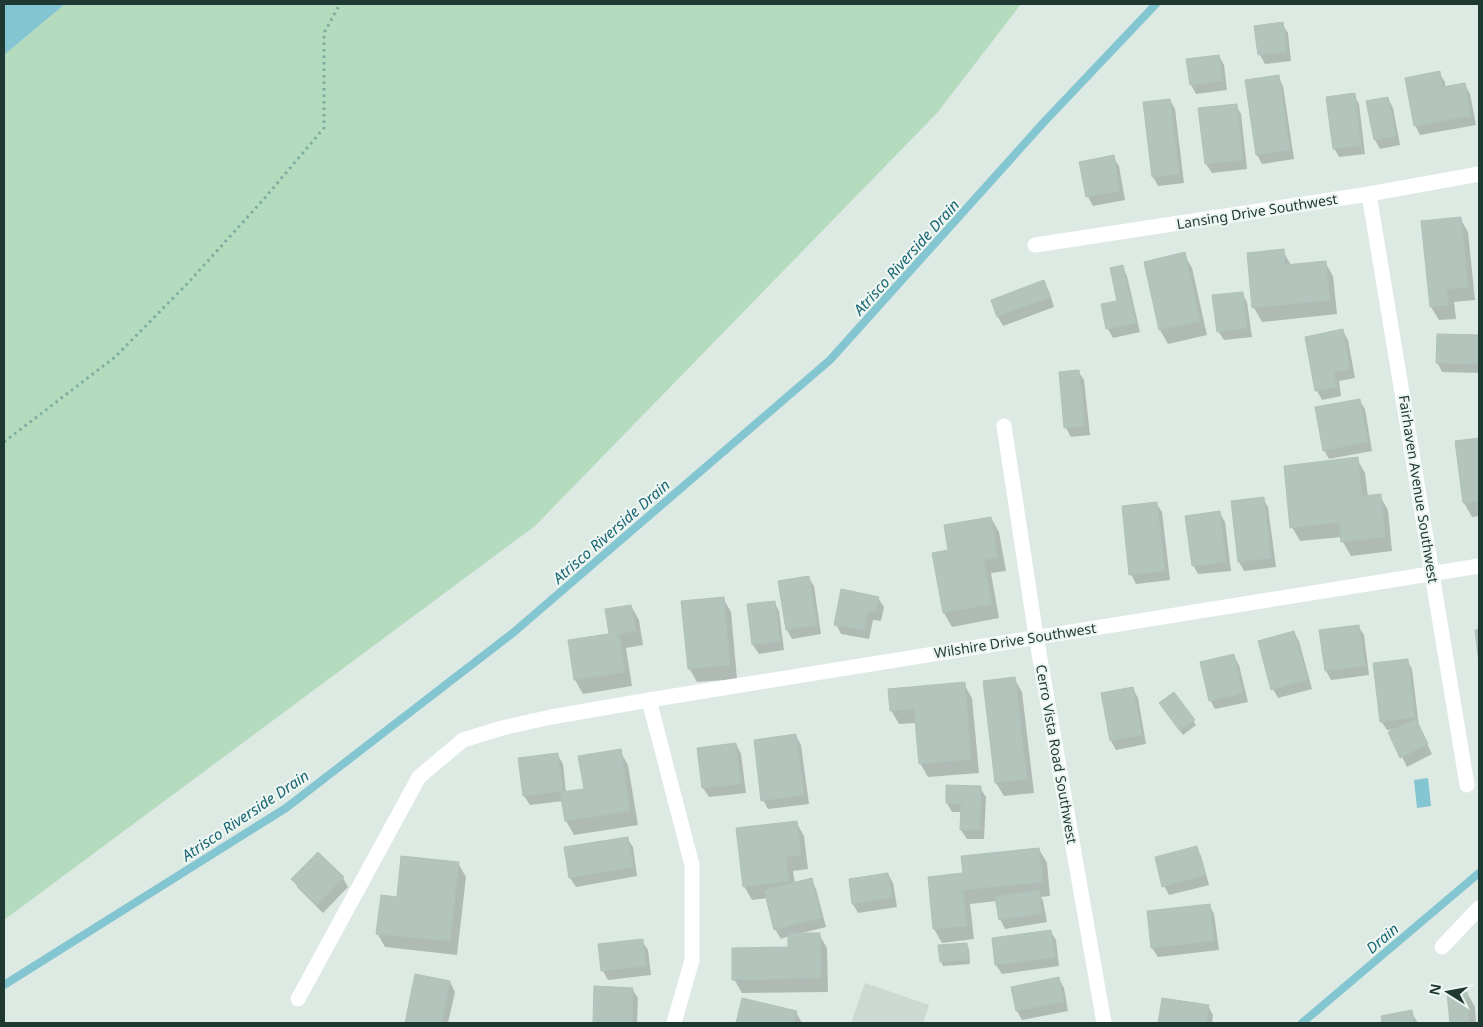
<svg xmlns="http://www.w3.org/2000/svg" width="1483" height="1027" viewBox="0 0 1483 1027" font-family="'Noto Sans',sans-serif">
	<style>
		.built { fill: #cbd9d2 }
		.green { fill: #b5dbbf }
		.water { fill: #83c5d0 }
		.shadow { fill: #0003 }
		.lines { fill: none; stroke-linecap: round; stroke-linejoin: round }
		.stream { stroke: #83c5d0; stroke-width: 8 }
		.building { fill: #b2c4bc; stroke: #afc2ba }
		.path { stroke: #7cad9e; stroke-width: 3; stroke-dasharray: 2.5 4; stroke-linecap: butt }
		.minor { stroke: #fff; stroke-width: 15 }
		.labels { text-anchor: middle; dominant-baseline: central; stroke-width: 4.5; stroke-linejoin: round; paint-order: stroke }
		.street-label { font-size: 14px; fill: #1f3831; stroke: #edf6f1 }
		.water-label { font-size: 15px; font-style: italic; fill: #196574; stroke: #edf6f1 }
	</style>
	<rect width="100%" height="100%" fill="#dde9e3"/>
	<polygon class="built" points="865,983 929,1005 923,1023 851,1023"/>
	<polygon class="green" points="65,4 1021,4 937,113 535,526 4,920 4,55"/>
	<g class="water">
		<polygon points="4,4 65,4 4,55"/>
		<polygon points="1428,778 1431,806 1417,808 1414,780"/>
	</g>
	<g class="shadow">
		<polygon points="1282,24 1288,33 1291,61 1265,64 1260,55 1256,27"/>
		<polygon points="1219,56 1224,65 1227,90 1196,94 1191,85"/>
		<polygon points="1439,73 1445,82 1445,88 1465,85 1470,94 1476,125 1420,135 1415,125"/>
		<polygon points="1278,76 1283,86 1294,159 1262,164 1257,155 1246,81"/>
		<polygon points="1354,95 1359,104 1365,154 1339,157 1334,148"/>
		<polygon points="1388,98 1393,108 1400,145 1380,149 1375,140"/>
		<polygon points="1170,100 1175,109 1184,183 1158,186 1153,177"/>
		<polygon points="1236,105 1241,114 1247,169 1212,173 1206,164"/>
		<polygon points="1113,157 1119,166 1125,200 1093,206 1088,197 1081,163"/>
		<polygon points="1460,218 1468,232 1475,300 1454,302 1456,319 1439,320 1431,307"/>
		<polygon points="1283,251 1291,265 1325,262 1333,276 1337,314 1262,322 1254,308"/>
		<polygon points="1184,254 1192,268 1207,335 1168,344 1160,330 1146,263"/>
		<polygon points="1122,267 1127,276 1140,332 1113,338 1108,329 1102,305 1119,302"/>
		<polygon points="1043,282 1049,291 1054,307 1003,326 998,317 993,301"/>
		<polygon points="1242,293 1247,302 1252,337 1224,340 1218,331"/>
		<polygon points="1343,331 1348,340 1355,378 1339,381 1341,396 1322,400 1317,391"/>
		<polygon points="1438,335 1479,336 1479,373 1442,372 1437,362"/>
		<polygon points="1078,371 1084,380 1090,435 1071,437 1066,428 1060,373"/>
		<polygon points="1359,400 1365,409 1372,451 1329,459 1324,450"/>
		<polygon points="1479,439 1479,516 1472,517 1464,503 1456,442"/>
		<polygon points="1357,459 1365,473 1368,497 1380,496 1388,510 1392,551 1351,556 1343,542 1342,537 1300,541 1292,527"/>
		<polygon points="1263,498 1268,507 1276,567 1244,571 1239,562 1232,502"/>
		<polygon points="1156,503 1162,512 1170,580 1136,584 1131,574"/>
		<polygon points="1220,513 1225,522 1231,571 1198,574 1193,565"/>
		<polygon points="991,518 999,532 1006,571 991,573 999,618 952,627 944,613 949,551"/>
		<polygon points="808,577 814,586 821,634 792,639 787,630"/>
		<polygon points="723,598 731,612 737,679 697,682 689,668"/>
		<polygon points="878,598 884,607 881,621 873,620 869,639 841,634 836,624"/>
		<polygon points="774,602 779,611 784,650 759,654 753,645"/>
		<polygon points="631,606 639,620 643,645 626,648 632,686 583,694 575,680 569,642 610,635"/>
		<polygon points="1358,626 1364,635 1369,675 1331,680 1326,671 1321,631"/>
		<polygon points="1294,632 1299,641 1312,689 1278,698 1273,689"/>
		<polygon points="1234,656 1239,665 1248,702 1215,709 1210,700"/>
		<polygon points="1407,660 1412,669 1419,727 1432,754 1407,767 1390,733 1397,729 1387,730 1381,721"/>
		<polygon points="1014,678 1022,692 1034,793 1004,796 996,783"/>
		<polygon points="964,684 972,698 979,773 928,777 920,763 916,723 899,724 891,710"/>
		<polygon points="1133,689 1138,698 1146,744 1116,750 1111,741"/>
		<polygon points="1173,694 1196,725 1183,735 1163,708"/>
		<polygon points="796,736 801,745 809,804 768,809 763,800"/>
		<polygon points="736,744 741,754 746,793 709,797 703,788 699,749"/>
		<polygon points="620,751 628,765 638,825 574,835 566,821 563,801 530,805 524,796 520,760 557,754 563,764 566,793 585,790"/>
		<polygon points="980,788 986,797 984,839 967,839 961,830 962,812 952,812 947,803"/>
		<polygon points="796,822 804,836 808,869 793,871 795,884 811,880 816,889 826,927 802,933 819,934 827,948 828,992 742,993 734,979 790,948 789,936 781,939 775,929 768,898 752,900 744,886"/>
		<polygon points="627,838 633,847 637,876 576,887 570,878"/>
		<polygon points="1196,847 1201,856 1209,885 1169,895 1164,886"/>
		<polygon points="1039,849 1047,863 1050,896 1041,897 1043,901 1047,922 1005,929 1000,919 997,901 970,904 974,939 942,943 934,929 929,878 965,874"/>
		<polygon points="318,853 343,878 348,887 323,913 298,888 293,879"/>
		<polygon points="458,863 466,877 457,955 385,947 377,933 398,898"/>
		<polygon points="888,874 893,883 897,907 858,913 853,904"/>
		<polygon points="1209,905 1214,914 1219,950 1158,957 1152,948 1148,912"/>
		<polygon points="1050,931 1056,940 1059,966 1002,974 996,965 993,939"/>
		<polygon points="642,941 648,950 651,975 608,980 603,971 600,945"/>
		<polygon points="966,945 969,949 970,964 943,966 941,961"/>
		<polygon points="416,976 450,982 455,992 448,1023 407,1023"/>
		<polygon points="1059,979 1064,988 1068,1011 1022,1020 1017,1011 1013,988"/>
		<polygon points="595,988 632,989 638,998 637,1023 594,1023"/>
		<polygon points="1467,993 1475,1007 1476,1023 1451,1023 1449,994"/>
		<polygon points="743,999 796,1012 802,1023 737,1023"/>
		<polygon points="1163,1000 1208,1006 1213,1015 1212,1023 1160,1023"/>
		<polygon points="1411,1012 1418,1023 1383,1023 1382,1017"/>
	</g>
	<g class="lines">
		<g class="stream">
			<polyline points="4,985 286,808 514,632 830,360 1044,122 1156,4"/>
			<polyline points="1302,1023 1479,873"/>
		</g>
	</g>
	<g class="building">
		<polygon points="1283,22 1287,52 1258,55 1254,26"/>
		<polygon points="1219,55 1223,81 1190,85 1186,59"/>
		<polygon points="1440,71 1442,87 1465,83 1471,116 1414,126 1405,78"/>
		<polygon points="1279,75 1290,150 1256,155 1245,80"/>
		<polygon points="1355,93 1361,145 1333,149 1326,97"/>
		<polygon points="1388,97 1396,136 1374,140 1366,101"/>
		<polygon points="1170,99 1179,174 1152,177 1143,102"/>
		<polygon points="1237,104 1243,160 1205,164 1198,108"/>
		<polygon points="1114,155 1120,191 1086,197 1079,162"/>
		<polygon points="1461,217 1468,287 1447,289 1449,305 1430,307 1421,221"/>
		<polygon points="1284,249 1285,265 1326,261 1330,300 1252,308 1247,253"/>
		<polygon points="1185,252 1200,321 1159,330 1144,262"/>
		<polygon points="1123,265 1136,323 1106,329 1101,304 1117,301 1110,268"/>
		<polygon points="1044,280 1050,297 997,317 991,300"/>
		<polygon points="1243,292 1247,328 1217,332 1212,295"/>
		<polygon points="1343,329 1350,369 1334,372 1337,387 1315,391 1305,337"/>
		<polygon points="1437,334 1479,335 1479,364 1436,363"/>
		<polygon points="1079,370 1085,426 1064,428 1059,372"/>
		<polygon points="1360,399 1368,442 1323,451 1315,407"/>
		<polygon points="1479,438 1479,501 1463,503 1455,441"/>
		<polygon points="1358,457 1362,496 1381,494 1385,537 1341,542 1339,522 1290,528 1284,466"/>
		<polygon points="1264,497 1271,558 1238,562 1231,501"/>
		<polygon points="1157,502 1165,571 1129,575 1122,506"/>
		<polygon points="1220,511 1226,562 1192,566 1185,516"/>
		<polygon points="991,517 998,557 984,560 992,604 943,613 932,553 948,550 944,525"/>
		<polygon points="809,576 817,625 786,630 778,581"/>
		<polygon points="841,589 879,597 876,612 868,611 864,630 834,625"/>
		<polygon points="724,597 730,665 688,669 681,601"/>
		<polygon points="775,601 780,641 752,645 747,604"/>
		<polygon points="631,605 636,631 619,634 625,672 574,680 568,640 609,634 605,609"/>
		<polygon points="1359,625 1365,666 1325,671 1319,630"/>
		<polygon points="1479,629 1479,663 1475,630"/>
		<polygon points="1294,631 1308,680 1271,690 1258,641"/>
		<polygon points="1234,654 1243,693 1209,701 1200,662"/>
		<polygon points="1408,659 1415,717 1380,722 1373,663"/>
		<polygon points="1015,677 1027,779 995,783 983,681"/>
		<polygon points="965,682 971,759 919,764 914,709 890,711 888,689"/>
		<polygon points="1133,687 1142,735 1110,741 1101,693"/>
		<polygon points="1174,692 1195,720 1180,731 1159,703"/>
		<polygon points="1416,719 1428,744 1400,758 1388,732"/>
		<polygon points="796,734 804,795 761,801 754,740"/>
		<polygon points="736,743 741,784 702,788 697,748"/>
		<polygon points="621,749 630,811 565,821 560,792 584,789 578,756"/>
		<polygon points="558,753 563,791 523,796 518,758"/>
		<polygon points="946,785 981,786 980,830 960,830 961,804 946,803"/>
		<polygon points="797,821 801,855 786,857 789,881 743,887 736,828"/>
		<polygon points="628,837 633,867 569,878 564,847"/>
		<polygon points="1197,846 1205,875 1162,887 1155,857"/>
		<polygon points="1039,848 1043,882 963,890 967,926 933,929 928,877 963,873 961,856"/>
		<polygon points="318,852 344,877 317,905 291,879"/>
		<polygon points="401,856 459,862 450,941 376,934 381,895 397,897"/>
		<polygon points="888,873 892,898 852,904 849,879"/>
		<polygon points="812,878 821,918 774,930 764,890"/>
		<polygon points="1039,890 1042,913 999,920 995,897"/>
		<polygon points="1210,904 1214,941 1151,948 1147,911"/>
		<polygon points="1051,930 1055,957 995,965 992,938"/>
		<polygon points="788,933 820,933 821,978 732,980 732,948 788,947"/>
		<polygon points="643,939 646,966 601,971 598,944"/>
		<polygon points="967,943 968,960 940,962 938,945"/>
		<polygon points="415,974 450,981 442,1023 405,1023"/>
		<polygon points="1059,977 1064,1002 1016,1011 1011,987"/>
		<polygon points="594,986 633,988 632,1023 593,1023"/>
		<polygon points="1467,992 1469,1023 1450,1023 1447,993"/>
		<polygon points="742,998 797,1011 794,1023 736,1023"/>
		<polygon points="1162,998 1209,1005 1206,1023 1158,1023"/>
		<polygon points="1412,1010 1414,1023 1382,1023 1381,1016"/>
	</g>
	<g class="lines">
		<polyline class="path" points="4,442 115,357 187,284 263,200 324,128 324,33 340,4"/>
		<g class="minor">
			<polyline points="1369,194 1467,785"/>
			<polyline points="1035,245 1369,194 1479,174"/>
			<polyline points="1004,426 1036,636 1104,1023"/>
			<polyline points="649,700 692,865 692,960 674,1023"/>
			<polyline points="1442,947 1479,908"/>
			<polyline points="298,999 419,777 463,740 502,728 551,717 649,700 1479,566"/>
		</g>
	</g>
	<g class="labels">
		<g class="street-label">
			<text transform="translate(1257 211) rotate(-9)">Lansing Drive Southwest</text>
			<text transform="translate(1419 489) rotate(81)">Fairhaven Avenue Southwest</text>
			<text transform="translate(1015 640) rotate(-9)">Wilshire Drive Southwest</text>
			<text transform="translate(1057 754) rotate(80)">Cerro Vista Road Southwest</text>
		</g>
		<g class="water-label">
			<text transform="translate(906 257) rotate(-48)">Atrisco Riverside Drain</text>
			<text transform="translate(611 531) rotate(-41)">Atrisco Riverside Drain</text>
			<text transform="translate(245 815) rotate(-34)">Atrisco Riverside Drain</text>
			<text transform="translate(1382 938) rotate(-40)">Drain</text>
		</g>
	</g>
	<rect width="1483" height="1027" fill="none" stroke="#1f3831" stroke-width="10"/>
	<g transform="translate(1448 992) rotate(281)" stroke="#edf6f1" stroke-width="4" paint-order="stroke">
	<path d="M0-4L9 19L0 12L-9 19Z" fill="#1f3831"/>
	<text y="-8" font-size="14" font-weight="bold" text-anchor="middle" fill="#1f3831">N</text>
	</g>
</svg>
